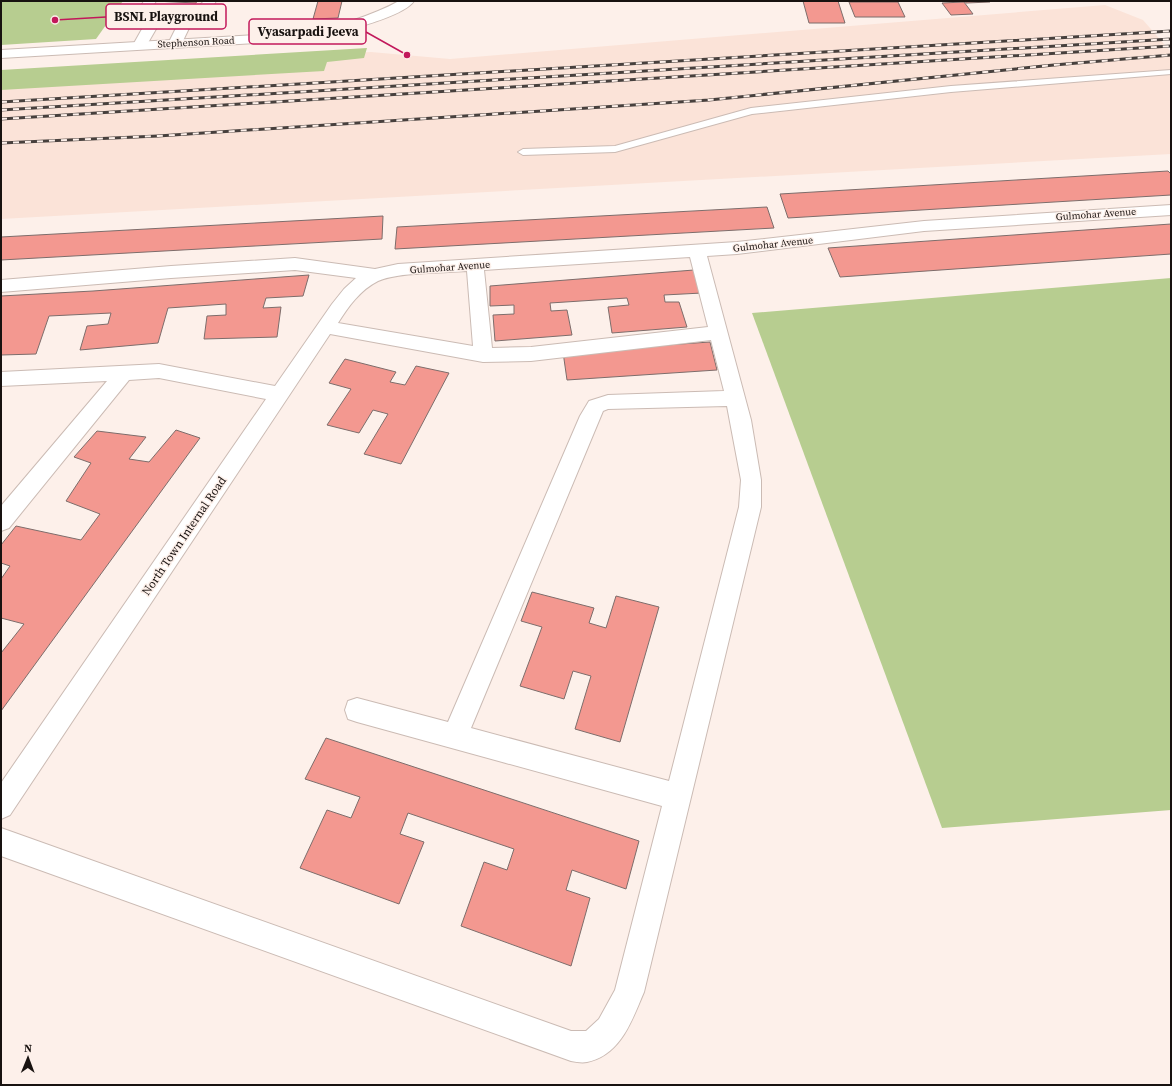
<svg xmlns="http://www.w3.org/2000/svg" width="1172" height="1086" viewBox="0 0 1172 1086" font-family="'Source Serif 4',serif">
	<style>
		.built { fill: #fbe3d8 }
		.green { fill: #b7cd90 }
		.building { fill: #f39890; stroke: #7d6d6b }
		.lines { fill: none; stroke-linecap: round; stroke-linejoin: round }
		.lane-casing { stroke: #cbbbb4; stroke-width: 2 }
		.street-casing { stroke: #cbbbb4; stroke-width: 2 }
		.secondary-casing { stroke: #cbbbb4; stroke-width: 2 }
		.lane { fill: #fff; fill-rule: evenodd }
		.street { fill: #fff; fill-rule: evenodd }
		.secondary { fill: #fff; fill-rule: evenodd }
		.rail-casing { stroke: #47403d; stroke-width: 3 }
		.rail { stroke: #fdf0ea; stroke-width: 2; stroke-dasharray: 6; stroke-linecap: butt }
		.labels { text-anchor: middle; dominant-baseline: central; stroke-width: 3; stroke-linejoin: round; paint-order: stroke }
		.far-street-label { font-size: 10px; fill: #181210; stroke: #fdf0ea }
		.street-label { font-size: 12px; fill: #181210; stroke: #fdf0ea }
		.leader { fill: none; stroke: #c2185b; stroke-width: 1.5 }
		.callout-dot { fill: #c2185b; stroke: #fdf0ea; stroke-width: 1.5 }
		.callout { fill: #fdf0ea; stroke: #c2185b; stroke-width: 1.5 }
		.callout-label { font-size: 13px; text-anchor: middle; font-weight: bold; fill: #181210 }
	</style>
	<rect width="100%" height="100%" fill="#fdf0ea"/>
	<polygon class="built" points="1105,5 1143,20 1171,52 1171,154 1,219 1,72 371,52 450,59"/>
	<g class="green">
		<polygon points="1,1 123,1 96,39 1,45"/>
		<polygon points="367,48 364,58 327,62 324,71 1,90 1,70"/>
		<polygon points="1171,278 1171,810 942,828 752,313"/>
	</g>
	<g class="building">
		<polygon points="154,1 197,1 196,3"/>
		<polygon points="318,1 342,1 338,18 313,19"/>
		<polygon points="803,1 838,1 845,23 809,23"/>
		<polygon points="965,1 989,1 990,2 966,3"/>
		<polygon points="849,2 898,2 905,17 855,17"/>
		<polygon points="964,2 973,14 951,15 942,3"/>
		<polygon points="1168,171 1171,174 1171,195 788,218 780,194"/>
		<polygon points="767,207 774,228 395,249 397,227"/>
		<polygon points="383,216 382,239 1,260 1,237"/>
		<polygon points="1171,224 1171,254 840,277 828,248"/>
		<polygon points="694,270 702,293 664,295 665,302 679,302 687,327 612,333 608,307 629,305 627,298 550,303 551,311 567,310 572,335 495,341 493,315 514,314 514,305 490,306 490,286"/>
		<polygon points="309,275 303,296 266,298 263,308 281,307 277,337 204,339 207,316 226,315 226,304 168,308 158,343 80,350 87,326 108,324 111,313 49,316 36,354 1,355 1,296 93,291"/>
		<polygon points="710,342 717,370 567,380 563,352"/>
		<polygon points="345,359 396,372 390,382 405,385 416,366 449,373 401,464 364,454 388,414 373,410 359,433 327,425 351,389 329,383"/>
		<polygon points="176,430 200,438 1,711 1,653 24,624 1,618 1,579 10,566 1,563 1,545 16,526 81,540 100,514 66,501 91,463 74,457 97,431 146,437 129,459 149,462"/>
		<polygon points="532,592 594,608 589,623 606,628 616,596 659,607 620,742 575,729 591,676 573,671 564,699 520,686 542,627 521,621"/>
		<polygon points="326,738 639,841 626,889 572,870 566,890 590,898 571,966 461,926 484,862 507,870 514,849 408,813 400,834 424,842 399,904 300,868 327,810 351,818 360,797 305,779"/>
	</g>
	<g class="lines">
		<g class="lane-casing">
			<polygon id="lane" points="1171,70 1171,74 951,92 752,114 615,152 523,155 518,152 523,149 615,146 751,108 951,86"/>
		</g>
		<g class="street-casing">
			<g id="street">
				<polygon points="144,1 156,1 148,14 149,16 186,16 200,5 204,1 216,1 210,11 190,26 180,47 170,47 168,44 178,24 153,24 156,29 145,48 135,48 133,45 142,29 136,14"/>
				<path d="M1171,205v10l-247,16 -187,23 -30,2 44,164 10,60v27l-117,485c-12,28 -23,63 -57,70 -5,1 -11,0 -16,-1l-570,-205v-28l570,203h15l13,-12 16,-29 47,-184 -305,-84 -9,-3 -3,-9 3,-9 9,-3 91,24 132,-306 9,-15 19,-6 116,-4 -13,-51 -180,21 -48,1 -153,-28 -320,481 -9,4v-36l265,-384 -107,-21 -30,2 -120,148 -8,3v-25l106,-125 -106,5v-14l158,-8 116,22 57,-82 12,-15 12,-11 -61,-8 -124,8 -170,14v-12l170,-14 124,-8 80,11 23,-5 339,-22 187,-21zM690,257l18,70 -177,20 -39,1 -8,-78zM467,271l6,75 -135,-23c10,-16 22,-33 40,-42 20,-9 66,-8 89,-10zM727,406l14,74 -2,27 -70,274 -198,-53 132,-317 5,-2z"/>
			</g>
		</g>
		<g class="secondary-casing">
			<path id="secondary" d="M399,1h15c-12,18 -85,34 -107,39l-306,18v-8l306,-18c32,-7 63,-15 92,-31z"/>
		</g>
		<use href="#lane" class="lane"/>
		<use href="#street" class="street"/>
		<use href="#secondary" class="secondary"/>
		<g class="rail-casing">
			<g id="rail">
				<polyline points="1,102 1171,31"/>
				<polyline points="1,110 1171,39"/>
				<polyline points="1,119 1171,46"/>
				<polyline points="1,143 158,136 709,100 1054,65 1171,55"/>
			</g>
		</g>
		<use href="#rail" class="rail"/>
	</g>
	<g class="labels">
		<g class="far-street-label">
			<text transform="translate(196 42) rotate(-3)">Stephenson Road</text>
			<text transform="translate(1096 214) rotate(-4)">Gulmohar Avenue</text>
			<text transform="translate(773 244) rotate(-6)">Gulmohar Avenue</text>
			<text transform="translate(450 267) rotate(-4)">Gulmohar Avenue</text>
		</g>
		<g class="street-label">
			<text transform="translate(184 536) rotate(-56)">North Town Internal Road</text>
		</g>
	</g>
	<path class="leader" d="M55 20L106 17M407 55L366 32"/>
	<g class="callout-dot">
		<circle cx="55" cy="20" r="4"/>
		<circle cx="407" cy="55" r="4"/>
	</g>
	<g class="callout">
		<rect x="106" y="4" width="120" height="25" rx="4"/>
		<rect x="249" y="19" width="117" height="25" rx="4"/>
	</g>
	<g class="callout-label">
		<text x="166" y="21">BSNL Playground</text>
		<text x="308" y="36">Vyasarpadi Jeeva</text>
	</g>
	<rect width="1172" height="1086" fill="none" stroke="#181210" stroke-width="4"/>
	<g transform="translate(28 1058) rotate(1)" stroke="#fdf0ea" stroke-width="3" paint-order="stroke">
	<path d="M0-3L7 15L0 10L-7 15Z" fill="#181210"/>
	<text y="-6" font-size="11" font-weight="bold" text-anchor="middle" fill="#181210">N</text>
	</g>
</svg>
